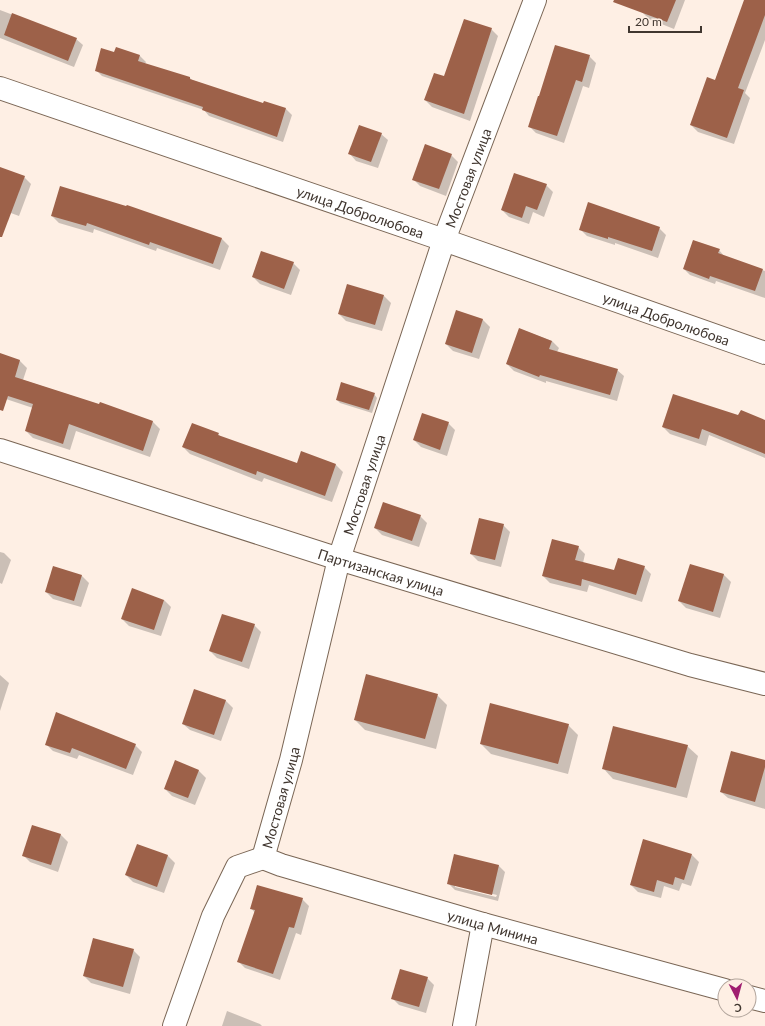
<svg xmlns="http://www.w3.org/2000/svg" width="765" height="1026" viewBox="0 0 765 1026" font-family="Lato,sans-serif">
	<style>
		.shadow { fill: #0003; fill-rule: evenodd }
		.building { fill: #9d6149 }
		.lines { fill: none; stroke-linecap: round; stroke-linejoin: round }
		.minor-casing { stroke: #7a6655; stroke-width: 24 }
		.minor { stroke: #fff; stroke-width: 22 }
		.labels { text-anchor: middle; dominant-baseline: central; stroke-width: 4; stroke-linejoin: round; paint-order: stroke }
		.street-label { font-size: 14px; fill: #40362f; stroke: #feefe4 }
	</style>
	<rect width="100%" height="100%" fill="#feefe4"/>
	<g class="shadow">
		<polygon points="647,0 685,0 674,29 649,19 642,12"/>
		<polygon points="745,0 765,0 765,40 745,93 750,98 734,144 698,132 691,125 715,81"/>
		<polygon points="0,10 76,39 83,45 74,67 0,38"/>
		<polygon points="491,29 498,36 470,121 432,107 425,100"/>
		<polygon points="117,48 140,56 146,62 145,64 190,78 192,80 263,105 286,109 292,115 283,142 209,116 204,110 102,76 96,70 114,54"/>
		<polygon points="589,56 596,63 589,88 583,86 564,143 536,133 529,126"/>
		<polygon points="381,134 388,140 378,168 356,161 350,154"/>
		<polygon points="451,155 458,162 446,196 420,186 413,179"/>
		<polygon points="0,168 24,177 31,184 19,216 0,209"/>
		<polygon points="546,185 553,192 544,217 533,212 529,224 509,217 502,210"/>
		<polygon points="52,216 222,239 229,246 220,270 157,248 156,251 94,229 93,233 59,223"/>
		<polygon points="659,228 666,235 658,258 615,243 615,245 587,236 580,229"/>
		<polygon points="719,250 725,257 765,271 765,298 716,281 715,284 690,275 684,269"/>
		<polygon points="293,263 300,270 291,295 260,284 253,277"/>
		<polygon points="384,296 391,303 382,331 346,321 339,314"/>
		<polygon points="457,311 483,320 490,327 479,359 453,351 446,344"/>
		<polygon points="520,329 552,341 559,348 557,352 617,370 624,376 617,401 546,381 546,383 514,371 507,364"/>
		<polygon points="0,354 20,361 27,368 23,380 100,405 101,403 153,422 160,429 150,457 76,431 70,450 33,438 26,431 33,408 0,397"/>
		<polygon points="374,394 377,398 372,413 340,403 337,400"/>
		<polygon points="739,417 765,421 765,458 709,435 706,446 670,434 663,427"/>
		<polygon points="448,423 455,430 447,456 421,447 414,440"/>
		<polygon points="218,434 221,437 298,464 336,465 343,472 332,502 264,478 262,482 190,454 183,447"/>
		<polygon points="420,516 427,523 419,547 382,535 375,528"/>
		<polygon points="503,525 510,532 501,567 478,561 471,554"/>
		<polygon points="578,547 585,554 583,563 615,571 644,567 651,574 642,602 589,585 587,592 550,583 543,576"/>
		<polygon points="0,552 4,553 11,560 2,584 0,583"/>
		<polygon points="690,565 724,575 731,582 720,618 686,608 679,601"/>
		<polygon points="54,567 82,576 89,583 81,607 53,599 46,592"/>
		<polygon points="164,600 171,607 161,636 129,626 122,619"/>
		<polygon points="254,625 261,632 249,669 217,658 210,651"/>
		<polygon points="0,675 9,683 0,711"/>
		<polygon points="195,690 226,701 233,708 221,741 190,730 183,724"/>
		<polygon points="437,695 447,705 436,749 365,730 355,720"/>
		<polygon points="568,725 578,735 568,774 491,754 481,744"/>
		<polygon points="46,744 135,745 142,752 133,775 79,755 77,759 53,751"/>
		<polygon points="687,746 698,756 687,798 613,779 603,768"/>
		<polygon points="765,761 765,809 728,798 721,792"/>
		<polygon points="176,762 199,771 206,778 195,805 172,796 165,789"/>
		<polygon points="33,826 61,835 68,842 58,872 30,862 23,855"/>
		<polygon points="138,845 168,856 175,863 164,893 133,882 126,875"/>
		<polygon points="692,855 699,862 691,886 682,883 679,891 664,886 661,898 638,892 631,885"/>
		<path d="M498,865l7,7 -7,29 -43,-11 -7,-7zM455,885l42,10 -1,2 -41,-10z"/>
		<polygon points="302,899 309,906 301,935 296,933 280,980 245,968 238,961 255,913 251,908"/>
		<polygon points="133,950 140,957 130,994 91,983 84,976"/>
		<polygon points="427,978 434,985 426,1013 399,1005 392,998"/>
		<polygon points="227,1011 260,1024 262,1026 222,1026"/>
	</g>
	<g class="building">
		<polygon points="614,0 676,0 667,22 613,2"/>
		<polygon points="744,0 765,0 765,15 738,88 744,90 727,138 690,125 707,77 715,80"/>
		<polygon points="12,13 77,38 68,61 4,35"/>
		<polygon points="464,19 492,28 464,114 424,100 434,73 444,76"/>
		<polygon points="555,45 590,55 582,82 576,80 557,136 528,127 538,96 539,96"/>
		<polygon points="116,47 140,55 138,61 190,77 190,79 263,103 264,101 286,108 277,137 202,110 203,107 95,71 101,48 114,52"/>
		<polygon points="359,125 382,133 371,162 348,154"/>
		<polygon points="425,144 452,154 439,189 412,180"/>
		<polygon points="0,167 25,176 2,237 0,237"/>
		<polygon points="514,173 547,184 537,210 526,206 522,218 501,210"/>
		<polygon points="60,186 126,206 127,205 222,238 213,264 150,242 149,245 87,223 86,226 51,216"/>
		<polygon points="588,202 660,227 652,251 608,237 608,239 579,230"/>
		<polygon points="693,240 720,249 718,253 763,269 755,291 710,276 709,279 683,269"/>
		<polygon points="261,251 294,262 284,289 252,277"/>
		<polygon points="347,284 384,295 375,325 338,314"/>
		<polygon points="456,310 483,319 472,353 445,344"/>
		<polygon points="519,328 552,341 549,349 618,369 610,395 540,375 539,377 506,364"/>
		<polygon points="0,353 20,360 15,377 99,404 100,402 153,421 143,451 69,424 63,444 25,431 33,404 8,396 3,411 0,410"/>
		<polygon points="341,382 375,393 369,410 336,400"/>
		<polygon points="673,394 738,415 741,410 765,420 765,454 702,429 699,439 662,427"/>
		<polygon points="422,413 449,422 440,450 413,440"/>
		<polygon points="192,423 219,433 218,435 297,463 301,451 336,464 325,496 257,471 256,475 182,447"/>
		<polygon points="383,502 421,515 412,541 374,528"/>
		<polygon points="479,518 504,524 495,560 470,554"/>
		<polygon points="552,539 579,546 575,560 614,570 618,558 645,566 636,595 582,579 581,586 542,576"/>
		<polygon points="690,564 724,574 713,612 678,601"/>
		<polygon points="53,566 82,575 74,601 45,592"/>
		<polygon points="132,588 164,600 154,630 121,619"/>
		<polygon points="222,614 255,624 242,662 209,651"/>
		<polygon points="366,674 438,694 425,739 354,720"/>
		<polygon points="194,689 226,700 214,735 182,724"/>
		<polygon points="490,703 569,724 558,764 480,744"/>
		<polygon points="56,712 136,744 126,769 72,748 70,753 45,745"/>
		<polygon points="613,726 688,745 676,788 602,769"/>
		<polygon points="731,751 765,760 765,767 755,802 720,792"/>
		<polygon points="175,760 199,770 188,798 164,789"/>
		<polygon points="32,825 61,834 51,865 22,856"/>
		<polygon points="643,839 692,854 684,880 675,877 673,885 657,880 654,892 630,885"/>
		<polygon points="137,844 168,855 157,887 125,875"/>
		<polygon points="454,854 499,865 492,895 447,884"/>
		<polygon points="257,885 303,898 294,928 289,927 273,974 237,962 255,910 250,909"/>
		<polygon points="93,938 134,949 123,987 83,976"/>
		<polygon points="400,969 428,977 419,1007 391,999"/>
	</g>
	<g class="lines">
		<g class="minor-casing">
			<g id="minor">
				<path id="s1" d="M0,88l444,152 321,113"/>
				<path id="s2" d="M0,450l339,109 351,106 75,19"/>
				<path id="s3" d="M263,858l28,-98 48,-201 105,-319 91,-240"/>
				<path id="s4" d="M263,858l18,7 202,59 242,66"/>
				<polyline points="749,997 765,1001"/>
				<polyline points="174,1026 213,916 237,867 263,858"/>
				<polyline points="464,1026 483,924"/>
			</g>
		</g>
		<use href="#minor" class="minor"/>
	</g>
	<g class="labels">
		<g class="street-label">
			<text stroke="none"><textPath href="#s3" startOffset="711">Мостовая улица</textPath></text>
			<text stroke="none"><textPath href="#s1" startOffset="381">улица Добролюбова</textPath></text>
			<text stroke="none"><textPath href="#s1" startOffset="705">улица Добролюбова</textPath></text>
			<text stroke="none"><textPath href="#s3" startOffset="387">Мостовая улица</textPath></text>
			<text stroke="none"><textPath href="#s2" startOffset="400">Партизанская улица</textPath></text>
			<text stroke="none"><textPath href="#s3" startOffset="63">Мостовая улица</textPath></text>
			<text stroke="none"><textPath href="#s4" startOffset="240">улица Минина</textPath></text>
		</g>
	</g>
	<g transform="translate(737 998) rotate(174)"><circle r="19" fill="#feefe4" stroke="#b2a59c"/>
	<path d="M0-3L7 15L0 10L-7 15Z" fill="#a01e70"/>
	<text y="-6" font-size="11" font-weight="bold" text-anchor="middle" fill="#40362f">С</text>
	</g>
	<path d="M629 26v6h72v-6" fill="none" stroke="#40362f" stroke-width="2"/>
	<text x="635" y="26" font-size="12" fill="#40362f" stroke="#feefe4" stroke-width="3" paint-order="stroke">20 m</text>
</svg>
